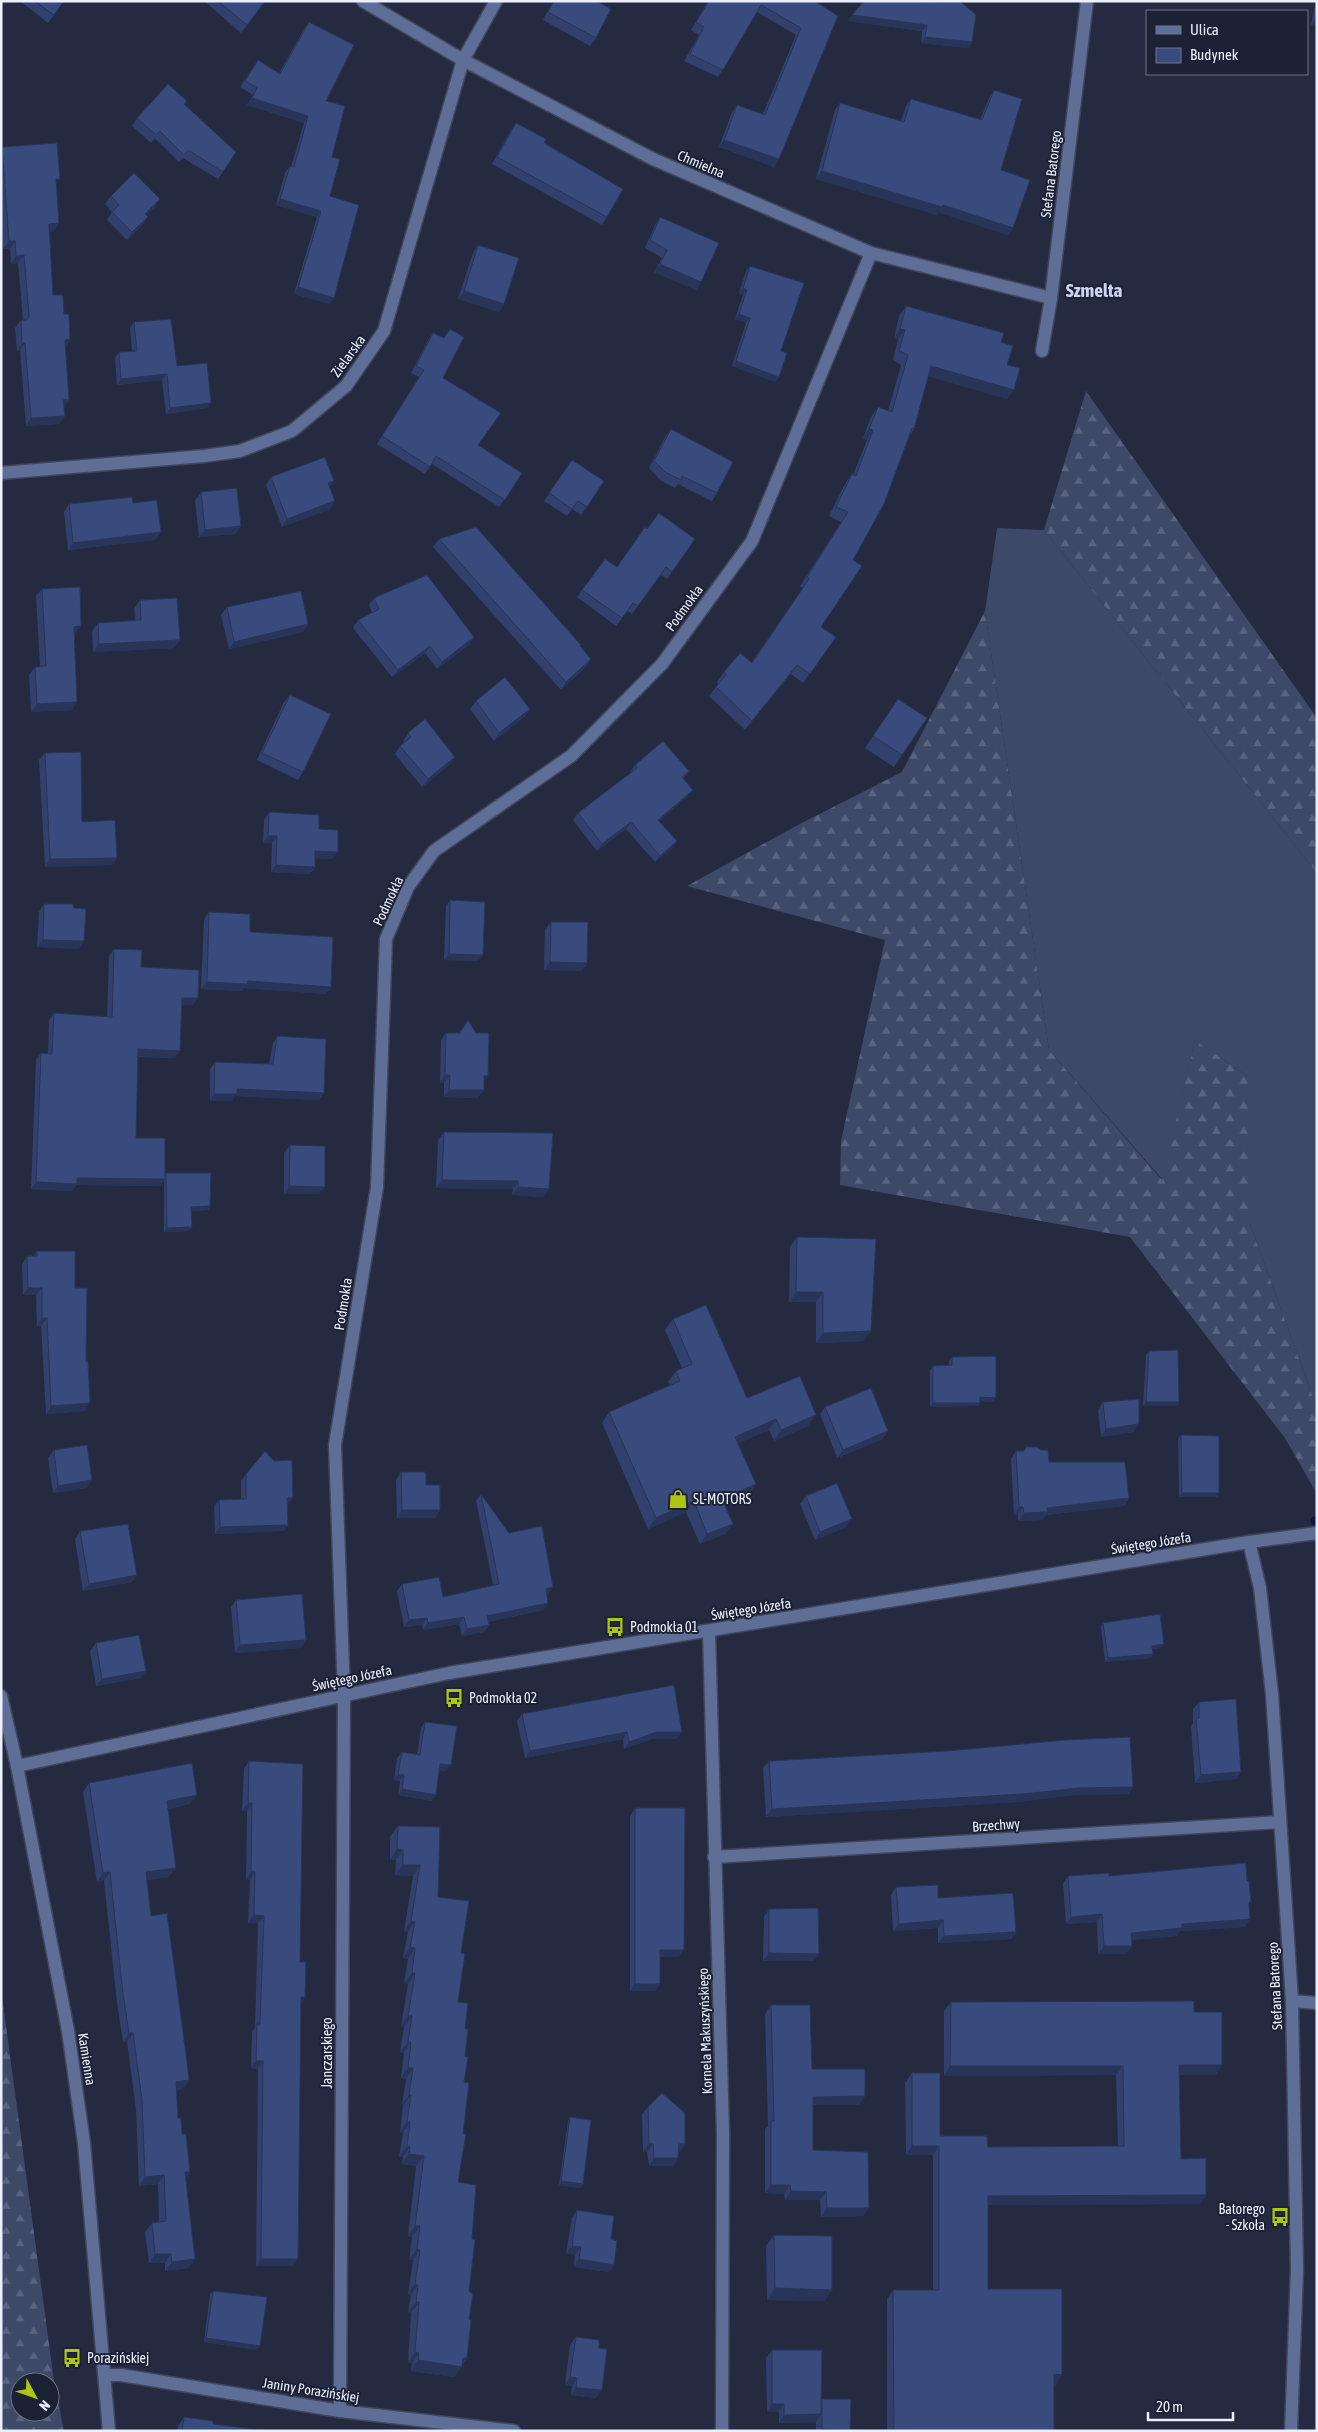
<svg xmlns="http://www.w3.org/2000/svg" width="1318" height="2432" viewBox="0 0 1318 2432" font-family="'Asap Condensed',sans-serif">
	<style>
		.grass { fill: #3e4968 }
		.forest { fill: url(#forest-firs); fill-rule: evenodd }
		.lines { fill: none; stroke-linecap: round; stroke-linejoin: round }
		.stream { stroke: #0c1544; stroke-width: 9 }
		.minor-casing { stroke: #40475b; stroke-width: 15 }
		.tertiary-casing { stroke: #40475b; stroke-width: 15 }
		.minor { stroke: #5f6e97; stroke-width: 12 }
		.tertiary { stroke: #5f6e97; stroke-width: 12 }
		.wall { fill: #31406c }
		.shaded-wall { fill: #283458 }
		.building { fill: #394a7d; stroke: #283458 }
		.labels { text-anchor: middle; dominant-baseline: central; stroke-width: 4; stroke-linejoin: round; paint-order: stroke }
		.street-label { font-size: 14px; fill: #ebf0fe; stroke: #1b2235 }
		.poi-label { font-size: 14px; fill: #ebf0fe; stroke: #1b2235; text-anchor: start }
		.district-label { font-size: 19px; font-weight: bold; fill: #cbd5f0; stroke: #1b2235 }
	</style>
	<defs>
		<pattern id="forest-firs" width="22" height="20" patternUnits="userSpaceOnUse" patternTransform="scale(1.25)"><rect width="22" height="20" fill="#3e4968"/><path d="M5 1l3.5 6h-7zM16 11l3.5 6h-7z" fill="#5a647f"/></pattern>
	</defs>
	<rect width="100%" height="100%" fill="#242b40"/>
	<polygon class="grass" points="997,528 1044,530 1317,873 1317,1408 1250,1224 1250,1078 1195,1040 1163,1180 1049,1050 985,611"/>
	<g class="forest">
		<polygon points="1086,391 1317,718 1317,873 1044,530"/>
		<polygon points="985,611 1049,1050 1162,1180 1195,1040 1250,1078 1250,1224 1317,1408 1317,1494 1285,1438 1130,1237 840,1185 841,1141 885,940 687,886 796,826 902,772"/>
		<path d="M1,1989l53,392 10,50h-63zM20,2382h30v30h-30z"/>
	</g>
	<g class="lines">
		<polyline class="stream" points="1315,1521 1317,1520"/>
		<g class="minor-casing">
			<g id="minor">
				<polyline points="363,1 463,60 653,159 871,253 1051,298"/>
				<polyline points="1042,351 1051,298 1087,1"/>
				<polyline points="1,473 204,456 240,451 292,431 346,386 384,331 463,60 496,1"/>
				<polyline points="1249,1542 1317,1533"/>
				<polyline points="709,1631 723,2133 722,2431"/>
				<polyline points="714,1857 1280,1822"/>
				<polyline points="1292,2001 1317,2003"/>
				<polyline points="105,2375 121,2375 340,2411 514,2431"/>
				<polyline points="340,2411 344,1695 335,1445 377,1187 386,939 408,887 434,851 571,756 662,664 752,541 871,253"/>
			</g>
		</g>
		<g class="tertiary-casing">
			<g id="tertiary">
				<polyline points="1,1696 17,1766 68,2031 84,2143 109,2431"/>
				<polyline points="17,1766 449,1673 1249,1542 1260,1588 1272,1694 1292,2001 1297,2269 1291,2431"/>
			</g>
		</g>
		<use href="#minor" class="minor"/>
		<use href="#tertiary" class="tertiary"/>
	</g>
	<g class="wall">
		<polygon points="20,1 64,1 48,23"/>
		<polygon points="204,1 266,1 241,33"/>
		<polygon points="553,1 597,1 596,38 590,46 543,20"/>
		<polygon points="708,1 815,1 779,159 774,167 719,147 732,112 737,105 763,114 796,35 757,12 718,77 684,61 699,35 691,30"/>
		<polygon points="861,1 958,1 972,42 968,48 921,43 922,31 848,21 860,6"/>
		<polygon points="1316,1 1317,1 1317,26 1311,25"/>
		<polygon points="309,22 326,101 332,157 330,196 330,304 294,294 317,217 276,205 285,173 290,166 291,167 304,123 247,105 253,95 240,87 258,60 279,73 304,29"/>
		<polygon points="994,90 1001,170 1013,228 1008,235 938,212 937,215 816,179 835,110 840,103 901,121 906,106 911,99 980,120 989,98"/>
		<polygon points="187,101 184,105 223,172 218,179 183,158 179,162 155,138 151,143 132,126 137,118"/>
		<polygon points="516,123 544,143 607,217 602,225 492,164 511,130"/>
		<polygon points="2,147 56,183 54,231 49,232 53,295 64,314 70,339 66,346 64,407 65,416 59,424 26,426 20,350 17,351 15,328 21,320 23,320 18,263 11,264 10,249 3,249 1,222"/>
		<polygon points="111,196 155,207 146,215 148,217 142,225 127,240 107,220 112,212 105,204"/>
		<polygon points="660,217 701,282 696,290 654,272 662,258 645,248 655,225"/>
		<polygon points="478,245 504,304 499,312 458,299 473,253"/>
		<polygon points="750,266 781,351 779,377 775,382 732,366 746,323 735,319 743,295 739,293 746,271"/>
		<polygon points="906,306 1001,342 1007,365 1007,399 928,376 914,429 909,437 853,560 821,627 836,637 803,683 791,674 745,730 709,696 718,684 717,682 724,672 751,663 803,588 800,586 841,522 829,516 845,484 852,474 853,475 867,440 863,438 871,417 878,407 888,411 901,365 893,360 898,340 894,338 899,316"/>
		<polygon points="134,322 177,366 207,408 166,414 162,380 117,385 115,358 119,352 132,351 130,328"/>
		<polygon points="450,329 443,378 478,445 522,473 499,507 432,464 425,474 377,444 419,377 411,373 428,340 433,333 444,338"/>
		<polygon points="671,429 717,493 712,501 678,484 675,488 660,480 649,468 665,437"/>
		<polygon points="572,460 604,481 581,515 572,509 567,516 544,501"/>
		<polygon points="271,477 330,509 282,527 266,485"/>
		<polygon points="201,492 241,526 235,534 199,537 195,500"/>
		<polygon points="133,503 155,540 68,550 64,512 69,504"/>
		<polygon points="647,529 695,539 667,579 661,575 632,614 628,611 616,626 577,597 582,590 617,567"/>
		<polygon points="439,539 581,645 580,646 586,667 561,690 433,547"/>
		<polygon points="42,589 75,634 72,710 31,712 29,675 35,667 40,667 36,596"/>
		<polygon points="374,598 474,637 469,645 437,669 425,653 392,677 353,628 358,620 372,613 369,605"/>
		<polygon points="140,600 180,640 174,648 93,652 92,631 98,623 135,621 134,608"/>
		<polygon points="227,607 308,624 303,632 229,649 221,615"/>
		<polygon points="290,695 303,772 298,780 257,760 284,702"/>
		<polygon points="898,699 927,718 894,767 865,748"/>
		<polygon points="476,701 530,709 524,717 494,741 470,709"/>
		<polygon points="408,733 455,757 449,765 422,787 395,754 400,746 404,743 403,741"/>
		<polygon points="45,753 82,822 117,858 112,865 45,867 39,760"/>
		<polygon points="635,765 689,771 683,779 688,796 659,821 672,848 655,862 626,829 597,851 573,820 578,813 631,773 630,772"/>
		<polygon points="269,812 319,829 333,859 315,858 315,867 310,874 271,872 272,843 263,843 264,820"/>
		<polygon points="450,900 478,961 444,960 446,906"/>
		<polygon points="44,904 74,908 79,949 37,947 39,912"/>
		<polygon points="209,912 250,932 331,987 326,994 244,988 242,991 201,989 204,919"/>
		<polygon points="551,922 587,963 582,971 544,970 545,930"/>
		<polygon points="114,949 141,967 193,1005 182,1005 175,1058 138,1057 136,1138 165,1176 166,1173 210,1206 208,1210 191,1211 192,1227 189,1231 164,1232 164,1180 160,1186 76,1185 72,1191 31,1189 36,1060 41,1053 48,1053 49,1020 54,1013 107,1017 109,956"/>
		<polygon points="468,1020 484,1082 478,1098 444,1097 444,1083 440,1083 441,1040 446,1033 459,1033"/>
		<polygon points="277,1036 324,1093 319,1100 235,1096 232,1101 210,1101 210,1069 215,1062 269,1064 273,1043"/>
		<polygon points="444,1132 544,1197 512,1195 513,1189 436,1188 438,1140"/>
		<polygon points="290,1145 319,1194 284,1194 284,1153"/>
		<polygon points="797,1237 864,1341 816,1343 816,1302 789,1302 790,1247"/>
		<polygon points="37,1251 75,1288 85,1411 46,1414 41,1326 37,1326 36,1295 23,1295 22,1264 27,1256 34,1256"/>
		<polygon points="673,1319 747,1398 808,1426 774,1441 769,1430 738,1443 756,1484 748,1495 725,1505 725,1534 700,1544 686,1512 648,1529 602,1423 609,1412 670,1385 668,1382 676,1371 682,1368 665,1330"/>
		<polygon points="1149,1351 1179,1402 1177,1406 1143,1406 1146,1355"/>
		<polygon points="952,1357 993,1402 980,1401 978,1406 930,1407 930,1370 933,1366 949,1365 949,1361"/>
		<polygon points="1103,1402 1139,1424 1133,1432 1101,1437 1098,1410"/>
		<polygon points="825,1407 883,1439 837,1458 820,1414"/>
		<polygon points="1181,1435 1219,1493 1217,1497 1179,1497 1178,1439"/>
		<polygon points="54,1450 87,1488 53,1493 48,1458"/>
		<polygon points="1016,1451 1049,1462 1129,1498 1124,1506 1046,1515 1042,1520 1018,1521 1018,1514 1014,1515 1011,1459"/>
		<polygon points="401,1472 426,1485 440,1510 435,1518 397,1518 396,1480"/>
		<polygon points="246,1474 288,1505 288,1525 283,1531 215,1534 214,1506 219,1500 241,1499 241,1481"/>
		<polygon points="481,1494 548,1595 547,1595 548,1603 543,1610 488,1622 489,1625 484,1632 462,1636 459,1624 423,1630 422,1625 404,1627 397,1591 402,1584 443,1597 493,1585 476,1501"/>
		<polygon points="806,1496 846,1527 815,1540 800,1504"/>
		<polygon points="80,1531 132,1582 83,1591 75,1539"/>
		<polygon points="236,1600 306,1640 300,1648 235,1653 231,1607"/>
		<polygon points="1103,1623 1161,1648 1153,1649 1153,1654 1151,1658 1105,1662 1101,1627"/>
		<polygon points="96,1643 146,1671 140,1678 96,1686 90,1651"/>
		<polygon points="1199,1702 1241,1772 1236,1779 1195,1783 1191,1726 1193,1723 1193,1709"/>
		<polygon points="522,1714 677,1739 652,1739 624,1749 623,1739 525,1758 517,1721"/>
		<polygon points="425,1722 446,1771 440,1770 432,1801 398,1795 400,1781 394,1780 397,1758 402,1752 417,1754 421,1728"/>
		<polygon points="249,1761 300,1962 305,1997 301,2003 298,2259 293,2266 256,2266 258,2069 251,2068 252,2032 255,2027 258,1923 248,1923 250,1880 246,1879 247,1811 242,1811 244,1769"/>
		<polygon points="769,1761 1133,1787 1128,1794 1074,1795 1018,1802 766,1817 763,1768"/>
		<polygon points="89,1783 190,1804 168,1809 169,1877 147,1880 151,1916 189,2080 182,2089 176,2090 178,2118 182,2134 190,2172 186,2178 195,2259 188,2268 165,2271 165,2263 149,2263 145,2232 152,2223 159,2222 158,2184 139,2186 136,2109 127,2042 123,2042 117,2003 104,1881 97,1882 83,1792"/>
		<polygon points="635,1808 679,1957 660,1957 660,1984 655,1991 630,1991 630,1816"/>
		<polygon points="398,1826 438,1897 461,1953 458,2002 465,2029 465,2056 463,2134 458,2182 472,2239 467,2358 454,2377 411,2371 412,2363 408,2363 411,2313 408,2312 411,2295 408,2294 413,2260 409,2260 412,2237 408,2236 416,2166 402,2164 403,2157 399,2157 403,2133 400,2132 403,2106 402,2105 406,2079 401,2078 404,2053 400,2052 404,2027 401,2026 408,1984 404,1983 408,1959 403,1958 408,1932 404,1931 413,1876 395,1875 396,1860 390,1860 390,1837"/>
		<polygon points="1068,1876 1109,1876 1247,1881 1249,1904 1245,1927 1180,1931 1177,1936 1131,1940 1132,1946 1126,1954 1098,1954 1097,1922 1066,1924 1063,1884"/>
		<polygon points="896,1887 938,1898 1016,1932 1011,1939 938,1943 938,1928 893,1931 891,1895"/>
		<polygon points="769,1909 819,1954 813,1961 763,1961 764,1917"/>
		<polygon points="951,2002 1194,2012 1216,2075 1179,2075 1181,2159 1206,2195 1200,2204 988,2205 988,2289 1056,2385 1054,2384 1054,2431 887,2431 887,2299 893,2290 933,2290 933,2155 906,2155 905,2083 912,2073 940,2136 988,2147 1118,2146 1116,2075 944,2076 944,2011"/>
		<polygon points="771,2005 812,2069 865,2096 859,2105 813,2105 813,2150 863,2216 821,2217 820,2200 785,2200 784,2194 765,2193 765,2129 768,2126 765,2014"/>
		<polygon points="648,2107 685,2144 680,2152 679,2152 678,2158 673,2166 649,2166 647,2152 643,2152 642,2114"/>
		<polygon points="570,2117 583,2184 580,2188 559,2185 568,2121"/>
		<polygon points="577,2210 614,2265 609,2272 574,2267 575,2255 566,2253 572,2218"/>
		<polygon points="774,2235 832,2290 824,2301 767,2300 766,2246"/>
		<polygon points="213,2291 257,2350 204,2342 210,2294"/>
		<polygon points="576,2337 596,2398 571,2395 572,2386 565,2385 570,2345"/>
		<polygon points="772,2350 821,2399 850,2431 816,2431 816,2422 779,2423 779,2412 767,2412 766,2358"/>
		<polygon points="184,2417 213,2424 268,2431 177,2431 178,2426"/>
	</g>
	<g class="shaded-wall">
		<polygon points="852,15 927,25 922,31 848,21"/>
		<polygon points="1317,17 1317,26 1311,25"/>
		<polygon points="925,37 972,42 968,48 921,43"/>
		<polygon points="252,98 308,116 304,123 247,105"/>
		<polygon points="724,140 779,159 774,167 719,147"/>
		<polygon points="822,171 943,205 1013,228 1008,235 938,212 937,215 816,179"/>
		<polygon points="160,199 155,207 139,221 145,214"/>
		<polygon points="280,199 321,211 317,217 276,205"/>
		<polygon points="148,217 142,225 127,240 132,232"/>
		<polygon points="59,223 54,231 44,232 49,224"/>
		<polygon points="9,241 15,241 10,249 3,249"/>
		<polygon points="24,255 18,263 11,264 16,256"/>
		<polygon points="660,264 701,282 696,290 654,272"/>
		<polygon points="298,287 334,298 330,304 294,294"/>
		<polygon points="743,288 747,290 743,295 739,293"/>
		<polygon points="464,291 504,304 499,312 458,299"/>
		<polygon points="739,314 750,318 746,323 735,319"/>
		<polygon points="900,329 905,330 898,340 894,338"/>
		<polygon points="70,339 65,347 65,340"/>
		<polygon points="22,343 25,343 20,350 17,351"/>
		<polygon points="736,361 779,377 775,382 732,366"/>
		<polygon points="931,366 1014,390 1007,399 925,375"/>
		<polygon points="167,374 162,380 117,385 121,379"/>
		<polygon points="63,400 69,400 63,408"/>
		<polygon points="211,403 207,408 166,414 170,408"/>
		<polygon points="65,416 59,424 26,426 31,418"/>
		<polygon points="869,429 873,430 867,440 863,438"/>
		<polygon points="334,481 328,489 328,483"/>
		<polygon points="335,501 330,509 282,527 287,519"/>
		<polygon points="241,526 235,534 199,537 205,530"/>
		<polygon points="161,532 155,540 68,550 73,543"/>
		<polygon points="308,624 303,632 229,649 234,642"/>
		<polygon points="81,626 75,634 69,635 74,627"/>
		<polygon points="474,637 469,645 437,669 442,662"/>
		<polygon points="180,640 174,648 93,652 99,644"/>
		<polygon points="430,646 425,653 392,677 398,670"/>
		<polygon points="591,659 586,667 561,690 566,682"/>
		<polygon points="797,665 791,674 745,730 752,721"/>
		<polygon points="77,702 72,710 31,712 37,704"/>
		<polygon points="530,709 524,717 494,741 499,733"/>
		<polygon points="455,757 449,765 422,787 428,779"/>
		<polygon points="693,790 688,796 653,827 658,820"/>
		<polygon points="631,822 626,829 597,851 602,844"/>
		<polygon points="268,836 277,836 272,843 263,843"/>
		<polygon points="677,841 672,848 655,862 660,856"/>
		<polygon points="315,851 338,852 333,859 310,858"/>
		<polygon points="117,858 112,865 45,867 50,859"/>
		<polygon points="276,865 315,867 310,874 271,872"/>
		<polygon points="43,940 84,941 79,949 37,947"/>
		<polygon points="449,954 483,955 478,961 444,960"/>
		<polygon points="550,962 587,963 582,971 544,970"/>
		<polygon points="248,981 331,987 326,994 244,988 242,991 201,989 207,982"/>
		<polygon points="182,998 198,998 193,1005 177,1005"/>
		<polygon points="138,1049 180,1051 175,1058 133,1056"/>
		<polygon points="445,1075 450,1075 444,1083 440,1083"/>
		<polygon points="484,1076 488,1076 483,1084"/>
		<polygon points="237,1089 324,1093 319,1100 235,1096 232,1101 210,1101 214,1094"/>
		<polygon points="449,1090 484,1090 478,1098 444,1097"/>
		<polygon points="77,1178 165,1179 160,1186 76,1185 72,1191 31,1189 36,1182"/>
		<polygon points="442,1180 518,1181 513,1189 436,1188"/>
		<polygon points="289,1186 325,1187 319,1194 284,1194"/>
		<polygon points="518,1187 549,1189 544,1197 512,1195"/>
		<polygon points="210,1206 208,1210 188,1211 191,1207"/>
		<polygon points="192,1227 189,1231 164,1232 167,1228"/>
		<polygon points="28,1288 42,1288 36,1295 23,1295"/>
		<polygon points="796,1292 823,1292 816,1302 789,1302"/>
		<polygon points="42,1318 47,1318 41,1326 37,1326"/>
		<polygon points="871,1331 864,1341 816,1343 823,1333"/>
		<polygon points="980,1397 996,1398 993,1402 978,1401"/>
		<polygon points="1146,1402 1179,1402 1177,1406 1143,1406"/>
		<polygon points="90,1403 85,1411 46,1414 51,1406"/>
		<polygon points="933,1403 980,1403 978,1406 930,1407"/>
		<polygon points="816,1415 808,1426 774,1441 781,1430"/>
		<polygon points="776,1419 769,1430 728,1448 735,1437"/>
		<polygon points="1139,1424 1133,1432 1101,1437 1106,1429"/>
		<polygon points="888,1431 883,1439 837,1458 843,1450"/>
		<polygon points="92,1480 87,1488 53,1493 58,1486"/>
		<polygon points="756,1484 748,1495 715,1510 722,1499"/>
		<polygon points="1182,1493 1219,1493 1217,1497 1179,1497"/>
		<polygon points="287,1498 293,1498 288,1505 283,1505"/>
		<polygon points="1129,1498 1124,1506 1046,1515 1042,1520 1018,1521 1024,1513 1047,1508"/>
		<polygon points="694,1501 686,1512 648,1529 656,1518"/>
		<polygon points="1019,1507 1023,1507 1018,1514 1014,1515"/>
		<polygon points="402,1510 440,1510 435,1518 397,1518"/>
		<polygon points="852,1519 846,1527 815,1540 820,1532"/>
		<polygon points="733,1524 725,1534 700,1544 707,1534"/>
		<polygon points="288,1525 283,1531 215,1534 220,1527"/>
		<polygon points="137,1575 132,1582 83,1591 89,1584"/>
		<polygon points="553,1587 548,1595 541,1596 546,1589"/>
		<polygon points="548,1603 543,1610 482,1623 487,1616"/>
		<polygon points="464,1617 459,1624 423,1630 428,1623"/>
		<polygon points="427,1618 422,1625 404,1627 409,1620"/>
		<polygon points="489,1625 484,1632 462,1636 467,1629"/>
		<polygon points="306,1640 300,1648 235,1653 240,1645"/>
		<polygon points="1164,1644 1161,1648 1150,1649 1152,1646"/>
		<polygon points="1153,1654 1151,1658 1105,1662 1108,1658"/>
		<polygon points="146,1671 140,1678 96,1686 102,1679"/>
		<polygon points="627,1732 623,1739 525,1758 530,1751"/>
		<polygon points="657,1732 682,1732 677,1739 652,1739 624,1749 629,1742"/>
		<polygon points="440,1764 451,1765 446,1771 436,1770"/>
		<polygon points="1241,1772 1236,1779 1195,1783 1201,1775"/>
		<polygon points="398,1774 404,1775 400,1781 394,1780"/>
		<polygon points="1133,1787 1128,1794 1074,1795 1018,1802 766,1817 772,1809 1079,1788"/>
		<polygon points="402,1789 436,1795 432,1801 398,1795"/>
		<polygon points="197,1795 190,1804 161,1810 167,1801"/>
		<polygon points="248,1803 252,1803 247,1811 242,1811"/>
		<polygon points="397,1849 403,1850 396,1860 390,1860"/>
		<polygon points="403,1865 420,1865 413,1876 395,1875"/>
		<polygon points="176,1868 169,1877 140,1881 146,1872"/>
		<polygon points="110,1872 104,1881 97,1882 103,1873"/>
		<polygon points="251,1872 255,1872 250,1880 246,1879"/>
		<polygon points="1102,1914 1097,1922 1066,1924 1071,1917"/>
		<polygon points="254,1915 264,1916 258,1923 248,1923"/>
		<polygon points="1250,1919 1245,1927 1180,1931 1177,1936 1125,1941 1131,1933 1182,1924"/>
		<polygon points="943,1920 938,1928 893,1931 899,1924"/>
		<polygon points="411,1921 415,1922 408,1932 404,1931"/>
		<polygon points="1016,1932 1011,1939 938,1943 944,1936"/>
		<polygon points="1104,1946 1132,1946 1126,1954 1098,1954"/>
		<polygon points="410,1947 415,1948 408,1959 403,1958"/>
		<polygon points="660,1950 684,1950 679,1957 655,1957"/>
		<polygon points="769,1953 819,1954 813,1961 763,1961"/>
		<polygon points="412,1973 415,1973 408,1984 404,1983"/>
		<polygon points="635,1984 660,1984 655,1991 630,1991"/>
		<polygon points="301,1997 305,1997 300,2004"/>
		<polygon points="408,2016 412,2016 404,2027 401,2026"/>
		<polygon points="129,2033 133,2033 127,2042 123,2042"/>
		<polygon points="408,2042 411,2042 404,2053 400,2052"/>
		<polygon points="256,2061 263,2061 258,2069 251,2068"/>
		<polygon points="1179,2065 1222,2065 1216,2075 1172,2075"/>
		<polygon points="950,2066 1123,2066 1116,2075 944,2076"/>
		<polygon points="408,2068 413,2068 406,2079 401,2078"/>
		<polygon points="189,2080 182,2089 170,2090 176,2082"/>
		<polygon points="409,2095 411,2095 403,2106 402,2105"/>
		<polygon points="865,2096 859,2105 807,2105 813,2097"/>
		<polygon points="407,2122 410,2122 403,2133 400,2132"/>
		<polygon points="649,2144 653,2144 647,2152 643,2152"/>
		<polygon points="679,2144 685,2144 680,2152 673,2152"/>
		<polygon points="407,2146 410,2147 403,2157 399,2157"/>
		<polygon points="912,2146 939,2146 933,2155 906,2155"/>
		<polygon points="409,2154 424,2156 416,2166 402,2164"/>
		<polygon points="654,2158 678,2158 673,2166 649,2166"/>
		<polygon points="185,2172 190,2172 184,2181"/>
		<polygon points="164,2175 158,2184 139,2186 145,2177"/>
		<polygon points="561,2181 583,2184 580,2188 559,2185"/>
		<polygon points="771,2185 790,2185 784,2194 765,2193"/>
		<polygon points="791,2191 826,2192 820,2200 785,2200"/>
		<polygon points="1206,2195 1200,2204 981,2205 988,2196"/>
		<polygon points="827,2208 869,2208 863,2216 821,2217"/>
		<polygon points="415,2226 420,2226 412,2237 408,2236"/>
		<polygon points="572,2246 581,2247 575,2255 566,2253"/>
		<polygon points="417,2249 420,2250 413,2260 409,2260"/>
		<polygon points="155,2254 171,2254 165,2263 149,2263"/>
		<polygon points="195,2259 188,2268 165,2271 172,2262"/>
		<polygon points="261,2259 298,2259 293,2266 256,2266"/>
		<polygon points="579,2259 614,2265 609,2272 574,2267"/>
		<polygon points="415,2284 418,2285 411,2295 408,2294"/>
		<polygon points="775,2288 832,2290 824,2301 767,2300"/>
		<polygon points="416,2302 419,2302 411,2313 408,2312"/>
		<polygon points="206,2338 260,2346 257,2350 204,2342"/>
		<polygon points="415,2352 419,2353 412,2363 408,2363"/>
		<polygon points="463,2358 467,2358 454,2377 411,2371 418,2360"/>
		<polygon points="1054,2374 1062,2375 1056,2385 1048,2383"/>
		<polygon points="570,2377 577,2378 572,2386 565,2385"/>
		<polygon points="576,2388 602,2390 596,2398 571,2395"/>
		<polygon points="772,2404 784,2404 779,2412 767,2412"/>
		<polygon points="821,2414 816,2422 779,2423 784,2415"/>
		<polygon points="822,2429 850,2430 850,2431 820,2431"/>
	</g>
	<g class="building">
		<polygon points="35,1 64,1 54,15"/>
		<polygon points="218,1 265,1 247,25"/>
		<polygon points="554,1 597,1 611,9 596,38 548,12"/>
		<polygon points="709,1 815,1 838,16 779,159 724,140 737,105 765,115 801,28 761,5 723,70 690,54 704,27 696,22"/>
		<polygon points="864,1 961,2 976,15 972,42 925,37 927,25 852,15"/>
		<polygon points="309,22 354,45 326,101 345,106 332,157 340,159 330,196 359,205 334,298 298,287 321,211 280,199 290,166 294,167 308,116 252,98 257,88 245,81 258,60 280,74"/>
		<polygon points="168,84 187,101 184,104 236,152 223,172 188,150 184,155 160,131 156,135 137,118"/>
		<polygon points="994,90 1022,99 1001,170 1030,180 1013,228 943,205 942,207 822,171 840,103 904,122 911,99 982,120"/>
		<polygon points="516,123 546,139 544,143 623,189 607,217 497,157"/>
		<polygon points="57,143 60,179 56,179 59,223 49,224 53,295 63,295 64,314 69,314 70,339 65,340 69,400 63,400 65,416 31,418 25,343 22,343 21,320 27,320 29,316 24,255 16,256 15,241 9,241 2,147"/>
		<polygon points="134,173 160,199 145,214 148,217 132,232 112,212 119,205 111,196"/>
		<polygon points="660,217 719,243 701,282 660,264 667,250 650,240"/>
		<polygon points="478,245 519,258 504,304 464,291"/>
		<polygon points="750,266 804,283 781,351 787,353 779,377 736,361 750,318 739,314 747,290 743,288"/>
		<polygon points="906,306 1004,333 1001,342 1013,346 1007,365 1020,368 1014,390 931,366 914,429 912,428 884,504 853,560 862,566 821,627 836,637 810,674 797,665 752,721 716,687 726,675 724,672 740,653 752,663 809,579 807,577 848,512 836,507 852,474 856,476 873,430 869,429 878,407 892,412 908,355 899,351 905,330 900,329"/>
		<polygon points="171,319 177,366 207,363 211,403 170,408 167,374 121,379 119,352 137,351 134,322"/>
		<polygon points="450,329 464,337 443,378 501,413 478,445 522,473 505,500 436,456 430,467 382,436 424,370 416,366 433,333 444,338"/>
		<polygon points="671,429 733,462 717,493 682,476 681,480 665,472 654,461"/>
		<polygon points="325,457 334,481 328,483 335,501 287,519 271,477"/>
		<polygon points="572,460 604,481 587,507 578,501 572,509 549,493"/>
		<polygon points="237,488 241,526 205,530 201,492"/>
		<polygon points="132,497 133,503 157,500 161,532 73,543 69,504"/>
		<polygon points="659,513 695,539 672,572 666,567 638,606 633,603 622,618 582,590 605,559 617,567 645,527 647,529"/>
		<polygon points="476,527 581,645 580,646 591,659 566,682 439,539"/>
		<polygon points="427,575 474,637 442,662 430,646 398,670 358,620 379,609 374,598"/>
		<polygon points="80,587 81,626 74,627 77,702 37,704 35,667 46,666 42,589"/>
		<polygon points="301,591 308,624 234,642 227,607"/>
		<polygon points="177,598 180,640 99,644 98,623 141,620 140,600"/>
		<polygon points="505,677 530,709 499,733 476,701"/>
		<polygon points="290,695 331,714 303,772 262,753"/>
		<polygon points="898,699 927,718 902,755 873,736"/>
		<polygon points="425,719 455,757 428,779 400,746 411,737 408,733"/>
		<polygon points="663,741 689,771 682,777 693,790 658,820 677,841 660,856 631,822 602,844 578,813 637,768 635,765"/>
		<polygon points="81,752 82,822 115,820 117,858 50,859 45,753"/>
		<polygon points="269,812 319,815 319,829 338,830 338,852 315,851 315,867 276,865 277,836 268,836"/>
		<polygon points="450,900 485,902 483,955 449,954"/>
		<polygon points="44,904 73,904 74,908 86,909 84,941 43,940"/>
		<polygon points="209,912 250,914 250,932 333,937 331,987 248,981 247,984 207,982"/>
		<polygon points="551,922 588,922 587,963 550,962"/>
		<polygon points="114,949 142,950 141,967 199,970 198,998 182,998 180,1051 138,1049 136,1138 165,1138 165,1179 77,1178 77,1184 36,1182 41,1053 52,1054 54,1013 112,1017"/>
		<polygon points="468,1020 476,1033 489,1033 488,1076 484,1076 484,1090 449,1090 450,1075 445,1075 446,1033 460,1033"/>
		<polygon points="277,1036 326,1039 324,1093 237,1089 237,1094 214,1094 215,1062 273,1064"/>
		<polygon points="444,1132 553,1133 549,1189 518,1187 518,1181 442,1180"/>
		<polygon points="290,1145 325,1146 325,1187 289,1186"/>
		<polygon points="166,1173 211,1173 210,1206 191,1207 192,1227 167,1228"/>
		<polygon points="797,1237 876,1239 871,1331 823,1333 823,1292 796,1292"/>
		<polygon points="37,1251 75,1251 75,1288 87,1288 86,1362 88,1362 90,1403 51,1406 47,1318 42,1318 42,1288 28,1288 27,1256 37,1256"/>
		<polygon points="706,1305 747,1398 800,1376 816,1415 781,1430 776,1419 735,1437 756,1484 722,1499 733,1524 707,1534 694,1501 656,1518 609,1412 680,1381 676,1371 692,1364 673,1319"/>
		<polygon points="1178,1350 1179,1402 1146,1402 1149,1351"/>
		<polygon points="996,1356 996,1398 980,1397 980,1403 933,1403 933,1366 952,1365 952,1357"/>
		<polygon points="871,1388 888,1431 843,1450 825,1407"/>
		<polygon points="1139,1399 1139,1424 1106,1429 1103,1402"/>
		<polygon points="1181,1435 1219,1436 1219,1493 1182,1493"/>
		<polygon points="87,1445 92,1480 58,1486 54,1450"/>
		<polygon points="1026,1447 1037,1447 1041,1450 1048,1450 1049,1462 1125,1462 1129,1498 1047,1508 1048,1512 1024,1513 1023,1507 1019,1507 1016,1451 1024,1451"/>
		<polygon points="265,1451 274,1461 292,1460 293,1498 287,1498 288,1525 220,1527 219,1500 246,1499 246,1474"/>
		<polygon points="401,1472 426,1472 426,1485 440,1485 440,1510 402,1510"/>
		<polygon points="837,1483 852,1519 820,1532 806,1496"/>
		<polygon points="481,1494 509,1533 542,1526 553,1587 546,1589 548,1603 487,1616 489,1625 467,1629 464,1617 428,1623 427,1618 409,1620 402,1584 439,1577 443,1597 499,1584"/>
		<polygon points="128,1524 137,1575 89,1584 80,1531"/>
		<polygon points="302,1594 306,1640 240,1645 236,1600"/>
		<polygon points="1160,1614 1164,1644 1152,1646 1153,1654 1108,1658 1103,1623"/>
		<polygon points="139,1635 146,1671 102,1679 96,1643"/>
		<polygon points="674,1685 682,1732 657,1732 629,1742 627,1732 530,1751 522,1714"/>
		<polygon points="1236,1699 1241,1772 1201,1775 1196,1719 1199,1718 1199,1702"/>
		<polygon points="425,1722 457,1726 451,1765 440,1764 436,1795 402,1789 404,1775 398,1774 402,1752 420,1755"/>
		<polygon points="1130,1737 1133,1787 1079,1788 1023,1794 772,1809 769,1761 947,1751 1065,1740"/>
		<polygon points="249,1761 303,1764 300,1962 306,1962 305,1997 301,1997 298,2259 261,2259 263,2061 256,2061 257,2024 260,2024 264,1916 254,1915 255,1872 251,1872 252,1803 248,1803"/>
		<polygon points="192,1763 197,1795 167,1801 176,1868 146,1872 151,1916 167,1913 187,2062 189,2080 176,2082 178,2118 181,2118 182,2134 186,2134 190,2172 185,2172 195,2259 172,2262 171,2254 155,2254 152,2223 166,2221 164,2175 145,2177 142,2100 133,2033 129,2033 123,1994 110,1872 103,1873 89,1783"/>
		<polygon points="635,1808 685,1808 684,1950 660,1950 660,1984 635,1984"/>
		<polygon points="398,1826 440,1827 438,1897 469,1901 461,1953 465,1954 458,2002 468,2003 465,2029 468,2029 465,2056 468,2057 464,2082 469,2083 463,2134 466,2134 458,2182 476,2185 472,2239 475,2240 469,2291 473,2294 469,2319 471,2320 467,2358 463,2358 462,2367 418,2360 419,2353 415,2352 419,2302 416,2302 418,2285 415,2284 420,2250 417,2249 420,2226 415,2226 424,2156 409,2154 410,2147 407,2146 410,2122 407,2122 411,2095 409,2095 413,2068 408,2068 411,2042 408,2042 412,2016 408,2016 415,1973 412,1973 415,1948 410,1947 415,1922 411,1921 420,1865 403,1865 403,1850 397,1849"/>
		<polygon points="1246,1863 1247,1881 1249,1881 1251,1902 1249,1902 1250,1919 1182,1924 1182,1928 1131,1933 1132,1946 1104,1946 1102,1914 1071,1917 1068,1876 1109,1873 1109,1876"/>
		<polygon points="938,1885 938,1898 1013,1893 1016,1932 944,1936 943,1920 899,1924 896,1887"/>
		<polygon points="818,1908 819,1954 769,1953 769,1909"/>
		<polygon points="1194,2001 1194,2012 1222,2012 1222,2065 1179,2065 1181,2159 1206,2158 1206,2195 988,2196 988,2289 1062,2289 1062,2375 1054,2374 1054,2431 894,2431 893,2290 939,2290 939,2146 912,2146 912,2073 940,2073 940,2136 987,2136 988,2147 1124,2146 1123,2066 950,2066 951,2002"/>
		<polygon points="771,2005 810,2005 812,2069 865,2069 865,2096 813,2097 813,2150 868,2152 869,2208 827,2208 826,2192 791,2191 790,2185 771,2185 771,2121 774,2121"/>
		<polygon points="662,2093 685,2113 685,2144 679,2144 678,2158 654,2158 653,2144 649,2144 648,2107"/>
		<polygon points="570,2117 591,2120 583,2184 561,2181"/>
		<polygon points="577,2210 614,2216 611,2239 617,2241 614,2265 579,2259 581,2247 572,2246"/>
		<polygon points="774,2235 832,2236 832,2290 775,2288"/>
		<polygon points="213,2291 267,2297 260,2346 206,2338"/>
		<polygon points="576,2337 599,2340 599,2348 607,2349 602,2390 576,2388 577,2378 570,2377"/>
		<polygon points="772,2350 822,2350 821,2414 784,2415 784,2404 772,2404"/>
		<polygon points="822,2399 851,2399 850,2430 822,2429"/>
		<polygon points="184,2417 213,2421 213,2424 268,2431 182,2431"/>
	</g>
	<defs>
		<g id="shop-bare" transform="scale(1.5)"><path d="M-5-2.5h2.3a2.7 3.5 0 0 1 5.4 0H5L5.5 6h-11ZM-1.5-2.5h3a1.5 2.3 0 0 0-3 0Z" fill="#acc612" stroke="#1b2235" stroke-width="2.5" paint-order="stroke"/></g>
		<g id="bus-bare" transform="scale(1.5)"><path d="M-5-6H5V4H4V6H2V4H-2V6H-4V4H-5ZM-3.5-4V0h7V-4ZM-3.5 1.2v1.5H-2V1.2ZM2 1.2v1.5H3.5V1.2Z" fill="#acc612" stroke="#1b2235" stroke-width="2.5" paint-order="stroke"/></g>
	</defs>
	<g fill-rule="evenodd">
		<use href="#shop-bare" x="678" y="1499"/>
		<use href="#bus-bare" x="615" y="1627"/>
		<use href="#bus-bare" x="454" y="1698"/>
		<use href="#bus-bare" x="1280" y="2217"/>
		<use href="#bus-bare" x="72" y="2358"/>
	</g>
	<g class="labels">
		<g class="street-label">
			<text transform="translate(701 164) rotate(23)">Chmielna</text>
			<text transform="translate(1051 174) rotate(-83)">Stefana Batorego</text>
			<text transform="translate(348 356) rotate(-54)">Zielarska</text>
			<text transform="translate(684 608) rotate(-54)">Podmokła</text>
			<text transform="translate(388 901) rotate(-65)">Podmokła</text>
			<text transform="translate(343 1304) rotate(-81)">Podmokła</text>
			<text transform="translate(1151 1543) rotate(-9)">Świętego Józefa</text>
			<text transform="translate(751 1609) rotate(-9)">Świętego Józefa</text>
			<text transform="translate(352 1678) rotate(-12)">Świętego Józefa</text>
			<text transform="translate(996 1825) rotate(-4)">Brzechwy</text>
			<text transform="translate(1275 1986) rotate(-93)">Stefana Batorego</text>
			<text transform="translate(705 2031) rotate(-92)">Kornela Makuszyńskiego</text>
			<text transform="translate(327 2053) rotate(-90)">Janczarskiego</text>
			<text transform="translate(87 2059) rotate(81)">Kamienna</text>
			<text transform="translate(311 2390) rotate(9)">Janiny Porazińskiej</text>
		</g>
		<g class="poi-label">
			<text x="693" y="1499">SL-MOTORS</text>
			<text x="630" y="1627">Podmokła 01</text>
			<text x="469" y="1698">Podmokła 02</text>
			<text x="1265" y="2209" text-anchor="end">Batorego<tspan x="1265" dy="16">- Szkoła</tspan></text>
			<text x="87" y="2358">Porazińskiej</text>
		</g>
		<g class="district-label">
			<text x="1094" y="290">Szmelta</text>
		</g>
	</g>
	<rect width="1318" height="2432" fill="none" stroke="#ebf0fe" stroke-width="5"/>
	<rect x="1146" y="10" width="162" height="65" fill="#1b2235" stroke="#6e7485"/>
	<rect x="1156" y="26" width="25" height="8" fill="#5f6e97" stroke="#6e7485"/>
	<text x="1190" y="35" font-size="15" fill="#ebf0fe">Ulica</text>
	<rect x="1156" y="48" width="25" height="15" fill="#394a7d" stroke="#6e7485"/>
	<text x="1190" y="60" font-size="15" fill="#ebf0fe">Budynek</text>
	<g transform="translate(35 2397) rotate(131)"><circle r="24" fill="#1b2235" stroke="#6e7485"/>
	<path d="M0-4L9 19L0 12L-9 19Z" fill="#acc612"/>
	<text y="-8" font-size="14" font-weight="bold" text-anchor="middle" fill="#ebf0fe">N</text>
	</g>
	<path d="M1148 2412v8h85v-8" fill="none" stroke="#ebf0fe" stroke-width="2.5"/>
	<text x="1156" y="2412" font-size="15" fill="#ebf0fe" stroke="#1b2235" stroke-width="4" paint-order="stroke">20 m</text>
</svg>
